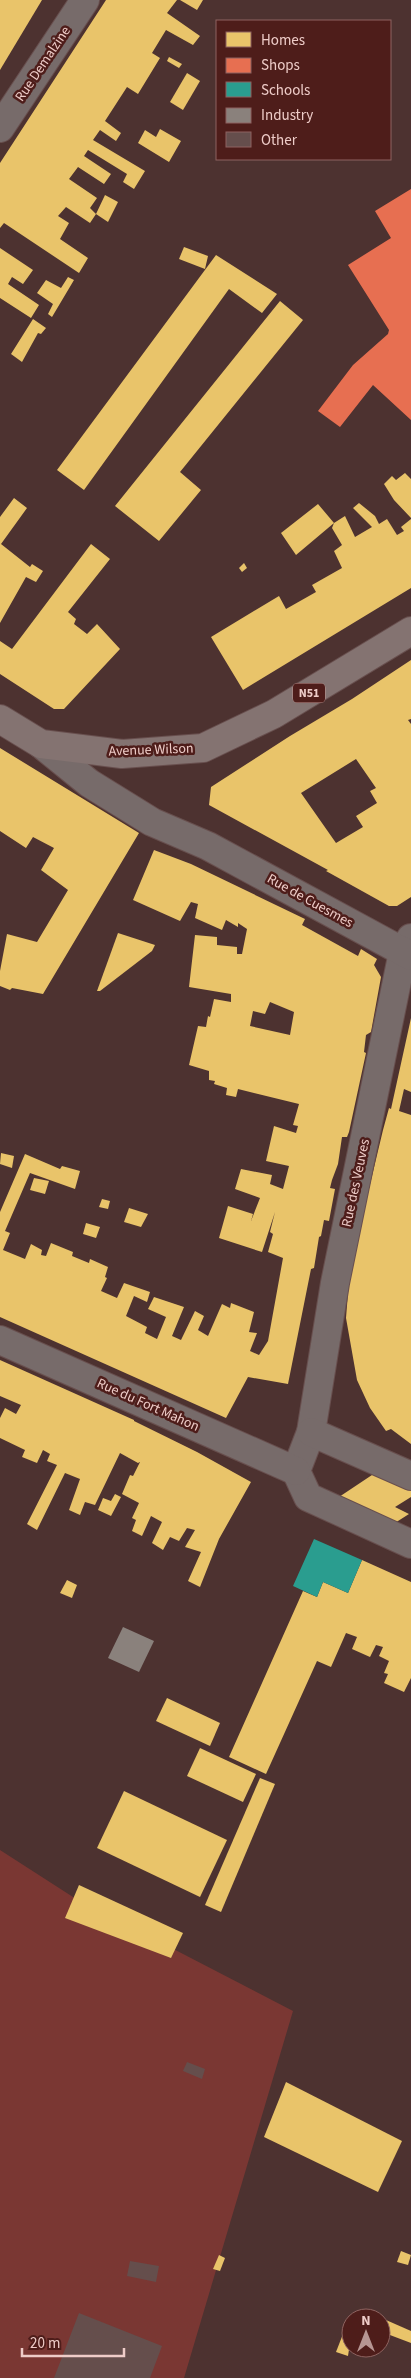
<svg xmlns="http://www.w3.org/2000/svg" width="411" height="2378" viewBox="0 0 411 2378" font-family="'Source Sans 3',sans-serif">
	<style>
		.green { fill: #7a3733 }
		.homes { fill: #e9c46a; fill-rule: evenodd }
		.shops { fill: #e76f51 }
		.schools { fill: #2a9d8f }
		.industry { fill: #8a817c }
		.building { fill: #654e4c }
		.lines { fill: none; stroke-linecap: round; stroke-linejoin: round }
		.minor-casing { stroke: #684f4e; stroke-width: 30 }
		.tertiary-casing { stroke: #684f4e; stroke-width: 30 }
		.primary-casing { stroke: #684f4e; stroke-width: 30 }
		.minor { stroke: #776b6a; stroke-width: 28 }
		.tertiary { stroke: #776b6a; stroke-width: 28 }
		.primary { stroke: #847371; stroke-width: 28 }
		.labels { text-anchor: middle; dominant-baseline: central; stroke-width: 5; stroke-linejoin: round; paint-order: stroke }
		.shield { fill: #4e1d1a; stroke: #be9894; stroke-width: 1 }
		.shield-label { font-size: 12px; font-weight: bold; fill: #eeccc8 }
		.street-label { font-size: 14px; fill: #eeccc8; stroke: #4e1d1a }
	</style>
	<rect width="100%" height="100%" fill="#4d3230"/>
	<polygon class="green" points="0,1850 73,1897 293,2011 184,2378 0,2378"/>
	<g class="homes">
		<polygon points="0,0 42,0 0,70"/>
		<polygon points="106,0 177,0 167,13 200,36 193,45 166,30 152,53 160,58 138,94 127,87 105,121 121,133 116,141 100,130 93,140 145,171 134,189 123,182 127,174 88,150 84,156 111,174 104,184 78,167 69,179 97,198 90,208 96,214 105,195 118,202 108,222 96,214 90,223 66,207 58,216 69,223 60,239 88,258 79,273 4,223 0,228 0,163"/>
		<polygon points="180,0 203,0 197,10"/>
		<polygon points="169,57 182,64 179,68 167,61"/>
		<polygon points="187,73 200,81 183,110 170,102"/>
		<polygon points="160,129 181,141 169,162 138,143 145,130 156,137"/>
		<polygon points="184,247 208,256 205,269 179,259"/>
		<polygon points="0,248 33,270 23,284 12,277 8,284 39,305 31,318 0,298"/>
		<polygon points="216,255 277,294 262,313 229,289 84,490 57,470"/>
		<polygon points="68,277 74,280 52,317 48,314 53,304 37,293 46,280 61,288"/>
		<polygon points="280,301 303,320 180,472 201,490 159,541 115,506"/>
		<polygon points="33,319 46,328 41,334 38,333 22,362 11,354"/>
		<polygon points="405,473 411,479 411,518 394,500 384,484 392,476 396,480"/>
		<polygon points="14,498 27,508 1,544 30,567 32,564 43,571 36,582 26,577 0,623 0,517"/>
		<polygon points="359,503 375,516 379,524 387,519 397,535 404,531 401,527 411,519 411,588 243,690 211,637 279,596 286,609 316,592 312,585 342,568 334,551 342,545 332,528 334,523 296,555 281,533 318,504 334,523 345,516 355,537 372,527 353,508"/>
		<polygon points="91,544 110,559 68,612 76,619 74,624 87,634 97,624 120,649 64,709 54,709 0,674 0,641 12,649"/>
		<polygon points="244,563 247,568 242,572 239,568"/>
		<path d="M411,660v59l-3,1 3,4v173l-14,9h-8l-63,-35 2,-1 -119,-65 2,-18 79,-51 62,-37zM356,759l20,29 -6,3 7,12 -21,13 7,11 -27,16 -35,-50z"/>
		<polygon points="0,748 139,833 43,994 12,988 10,990 0,986 0,971 7,934 37,942 68,890 41,870 54,848 33,837 26,848 0,831"/>
		<path d="M154,850l37,14 114,55 -3,6 56,31 3,-7 16,10 -3,6 7,12 -10,55 -5,3 -2,17 2,1 -17,79 -2,5h-5l-4,27 -6,16 -2,8 5,1 -6,32 -5,-1 -3,16 -2,1 -5,31 -3,1 -23,115 -40,-7 -22,41 -226,-101v-105l25,-58 35,15 2,-3 18,5 -5,18 -45,-16 -25,58 5,2 -7,17 22,9 6,-15 11,6 -1,5 5,1 5,-13 22,9 -1,4 17,7 1,-4 18,8 -3,10 2,1 -6,13 16,7 7,-15 26,9 -3,10 -13,-6 -8,20 21,11 -2,6 12,6 9,-22 -18,-8 6,-12 30,10 -12,29 9,4 14,-29 9,5 -6,14 10,6 14,-32 8,4 1,-5 23,9 -5,20 8,1 -7,18 9,4 9,-14 15,-83 -15,-6 5,-18 -3,-2 5,-20 -13,40 -43,-14 9,-32 25,8 -2,7 9,-23 -25,-9 6,-20 31,6 -2,9 13,5 6,-23 -23,-5 8,-35 22,7 2,-7 -5,-1 6,-21 -61,-15 -2,8 -10,-2 1,-7 -13,-4 1,-3 -6,-1v-9l-20,-6 9,-39 8,1 2,-11 2,1 4,-18 17,3v-8l-42,-7 6,-52 22,2v8l20,2v7h5l5,-25 -9,-6v4l-12,-7 -4,10 -27,-12 3,-14 -7,-2 -11,19 -47,-21zM270,1002l24,10 -4,23 -40,-9 3,-15 12,3z"/>
		<polygon points="118,933 155,945 152,951 100,991 97,991"/>
		<polygon points="411,1018 411,1092 404,1089 399,1111 411,1115 411,1444 391,1429 386,1431 370,1408 357,1380 346,1318 350,1268 383,1130 389,1108 391,1109"/>
		<polygon points="1,1153 14,1156 12,1168 0,1164"/>
		<polygon points="34,1178 49,1181 45,1194 30,1190"/>
		<polygon points="102,1199 110,1201 108,1209 99,1207"/>
		<polygon points="129,1208 148,1214 141,1227 124,1222"/>
		<polygon points="86,1223 100,1227 96,1238 83,1234"/>
		<polygon points="0,1360 134,1420 134,1421 197,1452 251,1482 219,1539 200,1587 188,1581 201,1552 185,1547 195,1530 187,1528 179,1541 170,1537 163,1550 152,1543 162,1522 151,1516 142,1536 132,1531 136,1520 132,1518 139,1503 122,1494 130,1475 133,1476 140,1462 138,1463 120,1453 95,1505 85,1502 80,1515 69,1510 80,1479 65,1473 37,1530 27,1524 57,1465 47,1461 50,1454 43,1450 37,1463 22,1457 25,1450 0,1438 0,1418 5,1408 16,1414 21,1405 0,1396"/>
		<polygon points="375,1473 411,1489 411,1497 395,1507 409,1514 387,1528 330,1503"/>
		<polygon points="115,1494 121,1497 111,1516 98,1510 103,1498 111,1501"/>
		<polygon points="362,1560 411,1582 411,1678 404,1692 384,1683 388,1674 384,1673 389,1661 379,1656 383,1647 376,1645 370,1657 352,1649 357,1637 346,1633 331,1667 317,1661 266,1774 229,1757 303,1591 317,1597 323,1582 348,1593"/>
		<polygon points="67,1580 77,1585 72,1598 60,1593"/>
		<polygon points="167,1698 220,1723 210,1746 156,1721"/>
		<polygon points="200,1748 256,1774 243,1802 187,1776"/>
		<polygon points="260,1778 275,1784 221,1912 205,1905"/>
		<polygon points="124,1791 227,1840 200,1897 97,1848"/>
		<polygon points="79,1885 183,1933 171,1958 65,1918"/>
		<polygon points="286,2082 402,2141 378,2192 264,2137"/>
		<polygon points="401,2251 411,2255 408,2265 397,2262"/>
		<polygon points="219,2255 225,2258 220,2271 213,2269"/>
		<polygon points="386,2320 411,2331 411,2343 382,2332"/>
		<polygon points="343,2334 351,2336 348,2356 336,2352"/>
	</g>
	<polygon class="shops" points="411,189 411,420 373,385 340,427 318,411 353,365 388,334 389,330 348,265 391,238 375,211"/>
	<polygon class="schools" points="314,1539 362,1560 348,1593 323,1582 317,1597 293,1586"/>
	<polygon class="industry" points="123,1627 154,1641 139,1672 108,1658"/>
	<g class="building">
		<polygon points="187,2062 205,2069 202,2079 183,2071"/>
		<polygon points="130,2261 159,2266 156,2282 127,2276"/>
		<polygon points="79,2313 162,2346 150,2378 54,2378"/>
	</g>
	<g class="lines">
		<g class="minor-casing">
			<g id="minor">
				<polyline points="0,128 85,0"/>
				<polyline points="411,938 403,952 335,1283 311,1432 296,1471 308,1497 411,1544"/>
				<polyline points="0,1340 296,1471"/>
				<polyline points="311,1432 411,1476"/>
			</g>
		</g>
		<g class="tertiary-casing">
			<polyline id="tertiary" points="41,744 89,783 152,822 208,846 411,956"/>
		</g>
		<g class="primary-casing">
			<polyline id="primary" points="0,719 41,744 122,754 203,748 274,714 411,631"/>
		</g>
		<use href="#minor" class="minor"/>
		<use href="#tertiary" class="tertiary"/>
		<use href="#primary" class="primary"/>
	</g>
	<g class="labels">
		<rect class="shield" x="293" y="683.5" width="32" height="19" rx="4"/>
		<g class="shield-label">
			<text x="309" y="693">N51</text>
		</g>
		<g class="street-label">
			<text transform="translate(43 64) rotate(-56)">Rue Demalzine</text>
			<text transform="translate(151 750) rotate(-2)">Avenue Wilson</text>
			<text transform="translate(310 901) rotate(29)">Rue de Cuesmes</text>
			<text transform="translate(356 1183) rotate(-78)">Rue des Veuves</text>
			<text transform="translate(148 1405) rotate(24)">Rue du Fort Mahon</text>
		</g>
	</g>
	<rect x="216" y="20" width="175" height="140" fill="#4e1d1a" stroke="#8e6360"/>
	<rect x="226" y="32" width="25" height="15" fill="#e9c46a" stroke="#8e6360"/>
	<text x="261" y="45" font-size="15" fill="#eeccc8">Homes</text>
	<rect x="226" y="58" width="25" height="15" fill="#e76f51" stroke="#8e6360"/>
	<text x="261" y="70" font-size="15" fill="#eeccc8">Shops</text>
	<rect x="226" y="82" width="25" height="15" fill="#2a9d8f" stroke="#8e6360"/>
	<text x="261" y="95" font-size="15" fill="#eeccc8">Schools</text>
	<rect x="226" y="108" width="25" height="15" fill="#8a817c" stroke="#8e6360"/>
	<text x="261" y="120" font-size="15" fill="#eeccc8">Industry</text>
	<rect x="226" y="132" width="25" height="15" fill="#654e4c" stroke="#8e6360"/>
	<text x="261" y="145" font-size="15" fill="#eeccc8">Other</text>
	<g transform="translate(366 2333)"><circle r="24" fill="#4e1d1a" stroke="#8e6360"/>
	<path d="M0-4L9 19L0 12L-9 19Z" fill="#b69693"/>
	<text y="-8" font-size="14" font-weight="bold" text-anchor="middle" fill="#eeccc8">N</text>
	</g>
	<path d="M22 2348v8h102v-8" fill="none" stroke="#eeccc8" stroke-width="2.5"/>
	<text x="30" y="2348" font-size="15" fill="#eeccc8" stroke="#4e1d1a" stroke-width="4" paint-order="stroke">20 m</text>
</svg>
